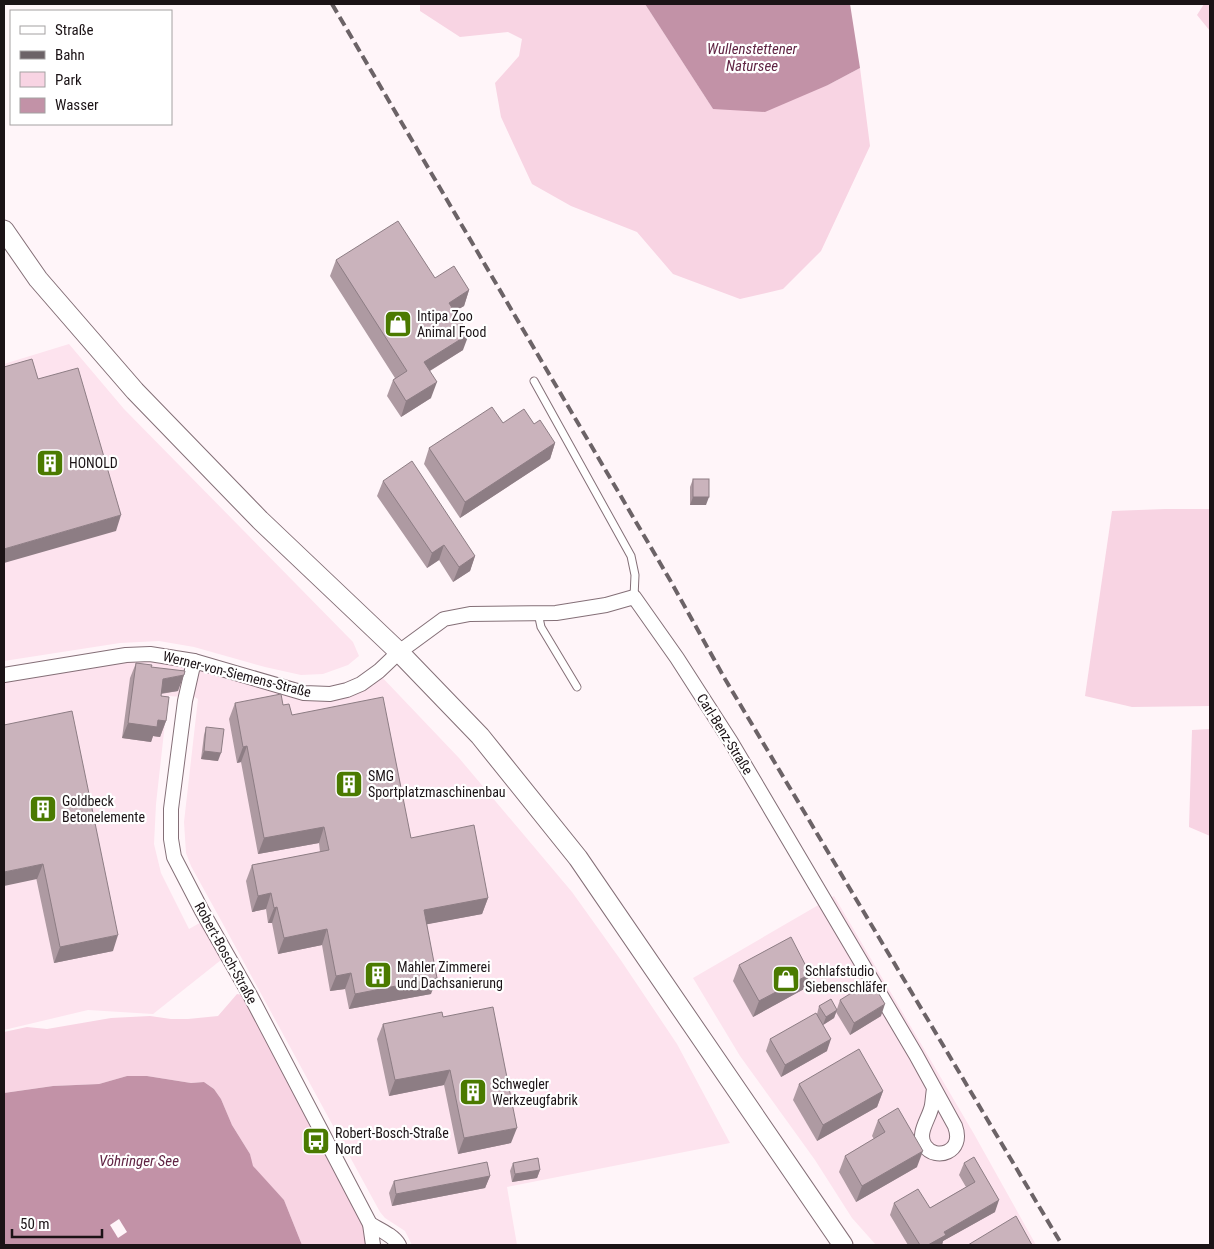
<svg xmlns="http://www.w3.org/2000/svg" width="1214" height="1249" viewBox="0 0 1214 1249" font-family="'Roboto Condensed',sans-serif">
	<style>
		.built { fill: #fde3ee }
		.green { fill: #f8d4e3 }
		.water { fill: #c292a7 }
		.pier { fill: #fff5f9 }
		.lines { fill: none; stroke-linecap: round; stroke-linejoin: round }
		.lane-casing { stroke: #846f77; stroke-width: 9 }
		.street-casing { stroke: #846f77; stroke-width: 16 }
		.secondary-casing { stroke: #846f77; stroke-width: 21 }
		.lane { stroke: #fff; stroke-width: 7 }
		.street { stroke: #fff; stroke-width: 14 }
		.secondary { stroke: #fff; stroke-width: 19 }
		.rail { stroke: #6c6367; stroke-width: 4; stroke-dasharray: 10 5; stroke-linecap: butt }
		.wall { fill: #ae9aa2 }
		.shaded-wall { fill: #8d7d84 }
		.building { fill: #cab3bc; stroke: #8d7d84 }
		.labels { text-anchor: middle; dominant-baseline: central; stroke-width: 4.5; stroke-linejoin: round; paint-order: stroke }
		.poi-label { font-size: 14px; fill: #1b1316; stroke: #fff; text-anchor: start }
		.street-label { font-size: 14px; fill: #1b1316; stroke: #fff }
		.water-label { font-size: 15px; font-style: italic; fill: #612544; stroke: #fff }
	</style>
	<rect width="100%" height="100%" fill="#fff5f9"/>
	<g class="built">
		<polygon points="69,344 124,409 353,642 359,656 348,665 323,674 301,675 265,667 194,647 159,641 120,643 4,661 4,364"/>
		<polygon points="126,656 193,662 186,697 168,696 156,804 154,844 161,873 189,929 205,920 226,956 153,1014 88,1010 4,1030 4,676"/>
		<polygon points="194,662 330,695 379,674 459,758 572,892 620,959 677,1044 730,1143 507,1187 517,1245 412,1245 405,1231 385,1218 380,1212 223,924 191,866 186,853 184,822 198,699 187,693"/>
		<polygon points="834,896 974,1134 1036,1245 876,1245 852,1218 815,1160 740,1056 693,978"/>
	</g>
	<g class="green">
		<polygon points="420,4 645,4 713,109 828,85 860,68 870,146 821,251 783,289 740,299 673,274 637,232 571,206 532,184 501,117 495,83 519,56 522,39 508,32 460,37 420,11"/>
		<polygon points="1204,4 1210,4 1210,31 1197,15"/>
		<polygon points="1165,509 1210,509 1210,706 1132,707 1085,696 1112,511"/>
		<polygon points="1210,729 1210,836 1189,827 1192,730"/>
		<polygon points="237,994 249,996 328,1145 372,1245 302,1245 284,1200 252,1166 250,1154 232,1125 221,1099 214,1089 204,1082 191,1083 147,1076 127,1076 99,1084 53,1086 4,1093 4,1032 27,1027 47,1029 111,1018 150,1016 171,1019 188,1019 218,1016"/>
	</g>
	<g class="water">
		<polygon points="645,4 850,4 860,68 828,85 765,112 713,109"/>
		<polygon points="127,1076 147,1076 191,1083 204,1082 214,1089 221,1099 232,1125 250,1154 253,1166 284,1200 302,1245 4,1245 4,1093 53,1086 99,1084"/>
	</g>
	<polygon class="pier" points="119,1219 127,1232 118,1238 110,1225"/>
	<g class="lines">
		<g class="lane-casing">
			<g id="lane">
				<polyline points="534,381 631,556 635,575 634,597"/>
				<polyline points="538,613 541,627 577,687"/>
			</g>
		</g>
		<g class="street-casing">
			<g id="street">
				<polyline points="194,661 185,701 171,809 171,839 174,857 202,911 250,995 370,1224 373,1245"/>
				<path d="M4,675l122,-20 24,-1 44,7 110,32 26,1 17,-4 14,-6 18,-13 20,-19 45,-33 26,-5 86,-1 50,-8 28,-8 43,61 54,84 185,313 39,71c10,27 -20,35 -30,20 -9,-13 5,-28 7,-41 1,-6 1,-11 2,-16"/>
				<path d="M370,1224c10,6 23,11 29,21"/>
			</g>
		</g>
		<g class="secondary-casing">
			<polyline id="secondary" points="4,230 38,279 135,391 260,520 399,652 480,736 578,858 843,1245"/>
		</g>
		<use href="#lane" class="lane"/>
		<use href="#street" class="street"/>
		<use href="#secondary" class="secondary"/>
		<polyline class="rail" points="332,4 670,580 725,679 1062,1245"/>
	</g>
	<g class="wall">
		<polygon points="336,260 435,278 469,290 464,306 455,311 463,350 430,371 431,398 401,417 387,396 393,380 395,378 330,276"/>
		<polygon points="503,423 534,424 555,443 550,459 460,518 424,464 429,448"/>
		<polygon points="693,479 706,505 690,505 690,487"/>
		<polygon points="383,481 475,556 470,571 453,582 439,560 427,568 377,496"/>
		<polygon points="136,663 151,667 178,691 161,694 166,721 160,737 153,736 151,742 122,738 130,678"/>
		<polygon points="235,703 283,705 292,715 411,838 488,898 482,914 427,924 431,994 349,1009 345,989 330,991 322,945 278,954 272,923 268,923 266,909 252,912 246,881 252,865 320,852 319,843 258,854 241,762 237,763 229,719"/>
		<polygon points="4,725 113,951 54,963"/>
		<polygon points="206,727 218,761 201,759 204,735"/>
		<polygon points="739,965 804,989 753,1017 733,981"/>
		<polygon points="840,1000 881,1016 850,1035 836,1012 834,1018 823,1025 827,1051 781,1077 766,1051 770,1039 817,1014 819,1006 837,1009"/>
		<polygon points="443,1017 511,1143 458,1154 444,1085 389,1096 377,1039 383,1024"/>
		<polygon points="799,1084 883,1091 877,1107 817,1141 793,1100"/>
		<polygon points="878,1120 917,1167 856,1202 839,1172 845,1156 874,1139 872,1136"/>
		<polygon points="513,1163 540,1170 537,1178 512,1182 510,1171"/>
		<polygon points="964,1163 995,1212 943,1241 942,1245 908,1245 890,1215 894,1203 930,1208 966,1187 959,1175"/>
		<polygon points="490,1176 485,1188 392,1206 389,1193 394,1181"/>
	</g>
	<g class="shaded-wall">
		<polygon points="469,290 464,306 443,318 449,303"/>
		<polygon points="469,334 463,350 418,378 424,362"/>
		<polygon points="437,382 431,398 401,417 406,401"/>
		<polygon points="555,443 550,459 460,518 465,502"/>
		<polygon points="693,497 709,497 706,505 690,505"/>
		<polygon points="121,515 116,531 4,563 4,549"/>
		<polygon points="444,545 439,560 427,568 432,553"/>
		<polygon points="475,556 470,571 453,582 459,567"/>
		<polygon points="184,675 178,691 157,694 163,679"/>
		<polygon points="158,720 166,721 160,737 153,736 151,742 122,738 128,723"/>
		<polygon points="247,746 241,762 237,763 243,747"/>
		<polygon points="204,751 221,753 218,761 201,759"/>
		<polygon points="324,827 319,843 258,854 264,838"/>
		<polygon points="43,864 37,879 4,886 4,872"/>
		<polygon points="271,893 266,909 252,912 258,896"/>
		<polygon points="488,898 482,914 418,926 424,910"/>
		<polygon points="277,907 272,923 268,923 274,908"/>
		<polygon points="327,929 322,945 278,954 284,938"/>
		<polygon points="118,935 113,951 54,963 60,947"/>
		<polygon points="351,973 345,989 330,991 336,976"/>
		<polygon points="810,974 804,989 753,1017 759,1001"/>
		<polygon points="437,978 431,994 349,1009 355,994"/>
		<polygon points="885,1004 881,1016 850,1035 854,1023"/>
		<polygon points="837,1010 834,1018 823,1025 826,1017"/>
		<polygon points="831,1039 827,1051 781,1077 785,1065"/>
		<polygon points="450,1070 444,1085 389,1096 395,1080"/>
		<polygon points="883,1091 877,1107 817,1141 823,1125"/>
		<polygon points="517,1128 511,1143 458,1154 464,1138"/>
		<polygon points="923,1151 917,1167 856,1202 862,1186"/>
		<polygon points="540,1170 537,1178 512,1182 515,1174"/>
		<polygon points="490,1176 485,1188 392,1206 396,1194"/>
		<polygon points="999,1200 995,1212 943,1241 942,1245 928,1245 944,1232"/>
	</g>
	<g class="building">
		<polygon points="398,221 435,278 454,266 469,290 449,303 469,334 424,362 437,382 406,401 393,380 407,371 336,260"/>
		<polygon points="32,359 38,379 78,368 121,515 4,549 4,367"/>
		<polygon points="492,407 503,423 524,409 534,424 540,420 555,443 465,502 429,448"/>
		<polygon points="412,461 475,556 459,567 444,545 432,553 383,481"/>
		<rect x="693" y="479" width="16" height="18"/>
		<polygon points="136,663 152,665 151,667 185,671 184,675 163,679 161,696 169,697 166,721 158,720 157,727 128,723"/>
		<polygon points="281,694 283,705 289,704 292,715 383,697 411,838 474,825 488,898 424,910 437,978 355,994 351,973 336,976 327,929 284,938 277,907 274,908 271,893 258,896 252,865 329,850 324,827 264,838 247,746 243,747 235,703"/>
		<polygon points="72,711 118,935 60,947 43,864 4,872 4,725"/>
		<polygon points="206,727 224,729 221,753 204,751"/>
		<polygon points="791,937 810,974 759,1001 739,965"/>
		<polygon points="871,981 885,1004 854,1023 840,1000"/>
		<polygon points="831,999 837,1010 826,1017 819,1006"/>
		<polygon points="493,1007 517,1128 464,1138 450,1070 395,1080 383,1024 442,1012 443,1017"/>
		<polygon points="816,1013 831,1039 785,1065 770,1039"/>
		<polygon points="859,1049 883,1091 823,1125 799,1084"/>
		<polygon points="898,1108 923,1151 862,1186 845,1156 885,1132 878,1120"/>
		<polygon points="974,1157 999,1200 944,1232 946,1235 928,1245 920,1245 894,1203 918,1189 930,1208 975,1182 964,1163"/>
		<polygon points="538,1158 540,1170 515,1174 513,1163"/>
		<polygon points="487,1162 490,1176 396,1194 394,1181"/>
		<polygon points="1016,1216 1032,1245 968,1245"/>
	</g>
	<defs>
		<g id="shop-square" transform="scale(1.4375)"><rect x="-9" y="-9" width="18" height="18" rx="4" fill="#4b7a00" stroke="#fff"/><path d="M-5-2.5h2.3a2.7 3.5 0 0 1 5.4 0H5L5.5 6h-11ZM-1.5-2.5h3a1.5 2.3 0 0 0-3 0Z" fill="#fff"/></g>
		<g id="building-square" transform="scale(1.4375)"><rect x="-9" y="-9" width="18" height="18" rx="4" fill="#4b7a00" stroke="#fff"/><path d="M-4-6H4V6H1V3H-1V6H-4ZM-2.5-4.3h1.7v1.8h-1.7ZM.8-4.3h1.7v1.8H.8ZM-2.5-1h1.7V.8h-1.7ZM.8-1h1.7V.8H.8Z" fill="#fff"/></g>
		<g id="bus-square" transform="scale(1.4375)"><rect x="-9" y="-9" width="18" height="18" rx="4" fill="#4b7a00" stroke="#fff"/><path d="M-5-6H5V4H4V6H2V4H-2V6H-4V4H-5ZM-3.5-4V0h7V-4ZM-3.5 1.2v1.5H-2V1.2ZM2 1.2v1.5H3.5V1.2Z" fill="#fff"/></g>
	</defs>
	<g fill-rule="evenodd">
		<use href="#shop-square" x="398" y="324"/>
		<use href="#building-square" x="50" y="463"/>
		<use href="#building-square" x="349" y="784"/>
		<use href="#building-square" x="43" y="809"/>
		<use href="#building-square" x="378" y="975"/>
		<use href="#shop-square" x="786" y="979"/>
		<use href="#building-square" x="473" y="1092"/>
		<use href="#bus-square" x="316" y="1141"/>
	</g>
	<g class="labels">
		<g class="poi-label">
			<text x="417" y="316">Intipa Zoo<tspan x="417" dy="16">Animal Food</tspan></text>
			<text x="69" y="463">HONOLD</text>
			<text x="368" y="776">SMG<tspan x="368" dy="16">Sportplatzmaschinenbau</tspan></text>
			<text x="62" y="801">Goldbeck<tspan x="62" dy="16">Betonelemente</tspan></text>
			<text x="397" y="967">Mahler Zimmerei<tspan x="397" dy="16">und Dachsanierung</tspan></text>
			<text x="805" y="971">Schlafstudio<tspan x="805" dy="16">Siebenschläfer</tspan></text>
			<text x="492" y="1084">Schwegler<tspan x="492" dy="16">Werkzeugfabrik</tspan></text>
			<text x="335" y="1133">Robert-Bosch-Straße<tspan x="335" dy="16">Nord</tspan></text>
		</g>
		<g class="street-label">
			<text transform="translate(237 674) rotate(14)">Werner-von-Siemens-Straße</text>
			<text transform="translate(725 734) rotate(58)">Carl-Benz-Straße</text>
			<text transform="translate(226 953) rotate(61)">Robert-Bosch-Straße</text>
		</g>
		<g class="water-label">
			<text x="752" y="49">Wullenstettener<tspan x="752" dy="17">Natursee</tspan></text>
			<text x="139" y="1161">Vöhringer See</text>
		</g>
	</g>
	<rect width="1214" height="1249" fill="none" stroke="#1b1316" stroke-width="10"/>
	<rect x="10" y="10" width="162" height="115" fill="#ffffff" stroke="#a4a1a2"/>
	<rect x="20" y="26" width="25" height="8" fill="#ffffff" stroke="#a4a1a2"/>
	<text x="55" y="35" font-size="15" fill="#1b1316">Straße</text>
	<rect x="20" y="51" width="25" height="8" fill="#6c6367" stroke="#a4a1a2"/>
	<text x="55" y="60" font-size="15" fill="#1b1316">Bahn</text>
	<rect x="20" y="72" width="25" height="15" fill="#f8d4e3" stroke="#a4a1a2"/>
	<text x="55" y="85" font-size="15" fill="#1b1316">Park</text>
	<rect x="20" y="98" width="25" height="15" fill="#c292a7" stroke="#a4a1a2"/>
	<text x="55" y="110" font-size="15" fill="#1b1316">Wasser</text>
	<path d="M12 1229v8h90v-8" fill="none" stroke="#1b1316" stroke-width="2.5"/>
	<text x="20" y="1229" font-size="15" fill="#1b1316" stroke="#ffffff" stroke-width="4" paint-order="stroke">50 m</text>
</svg>
